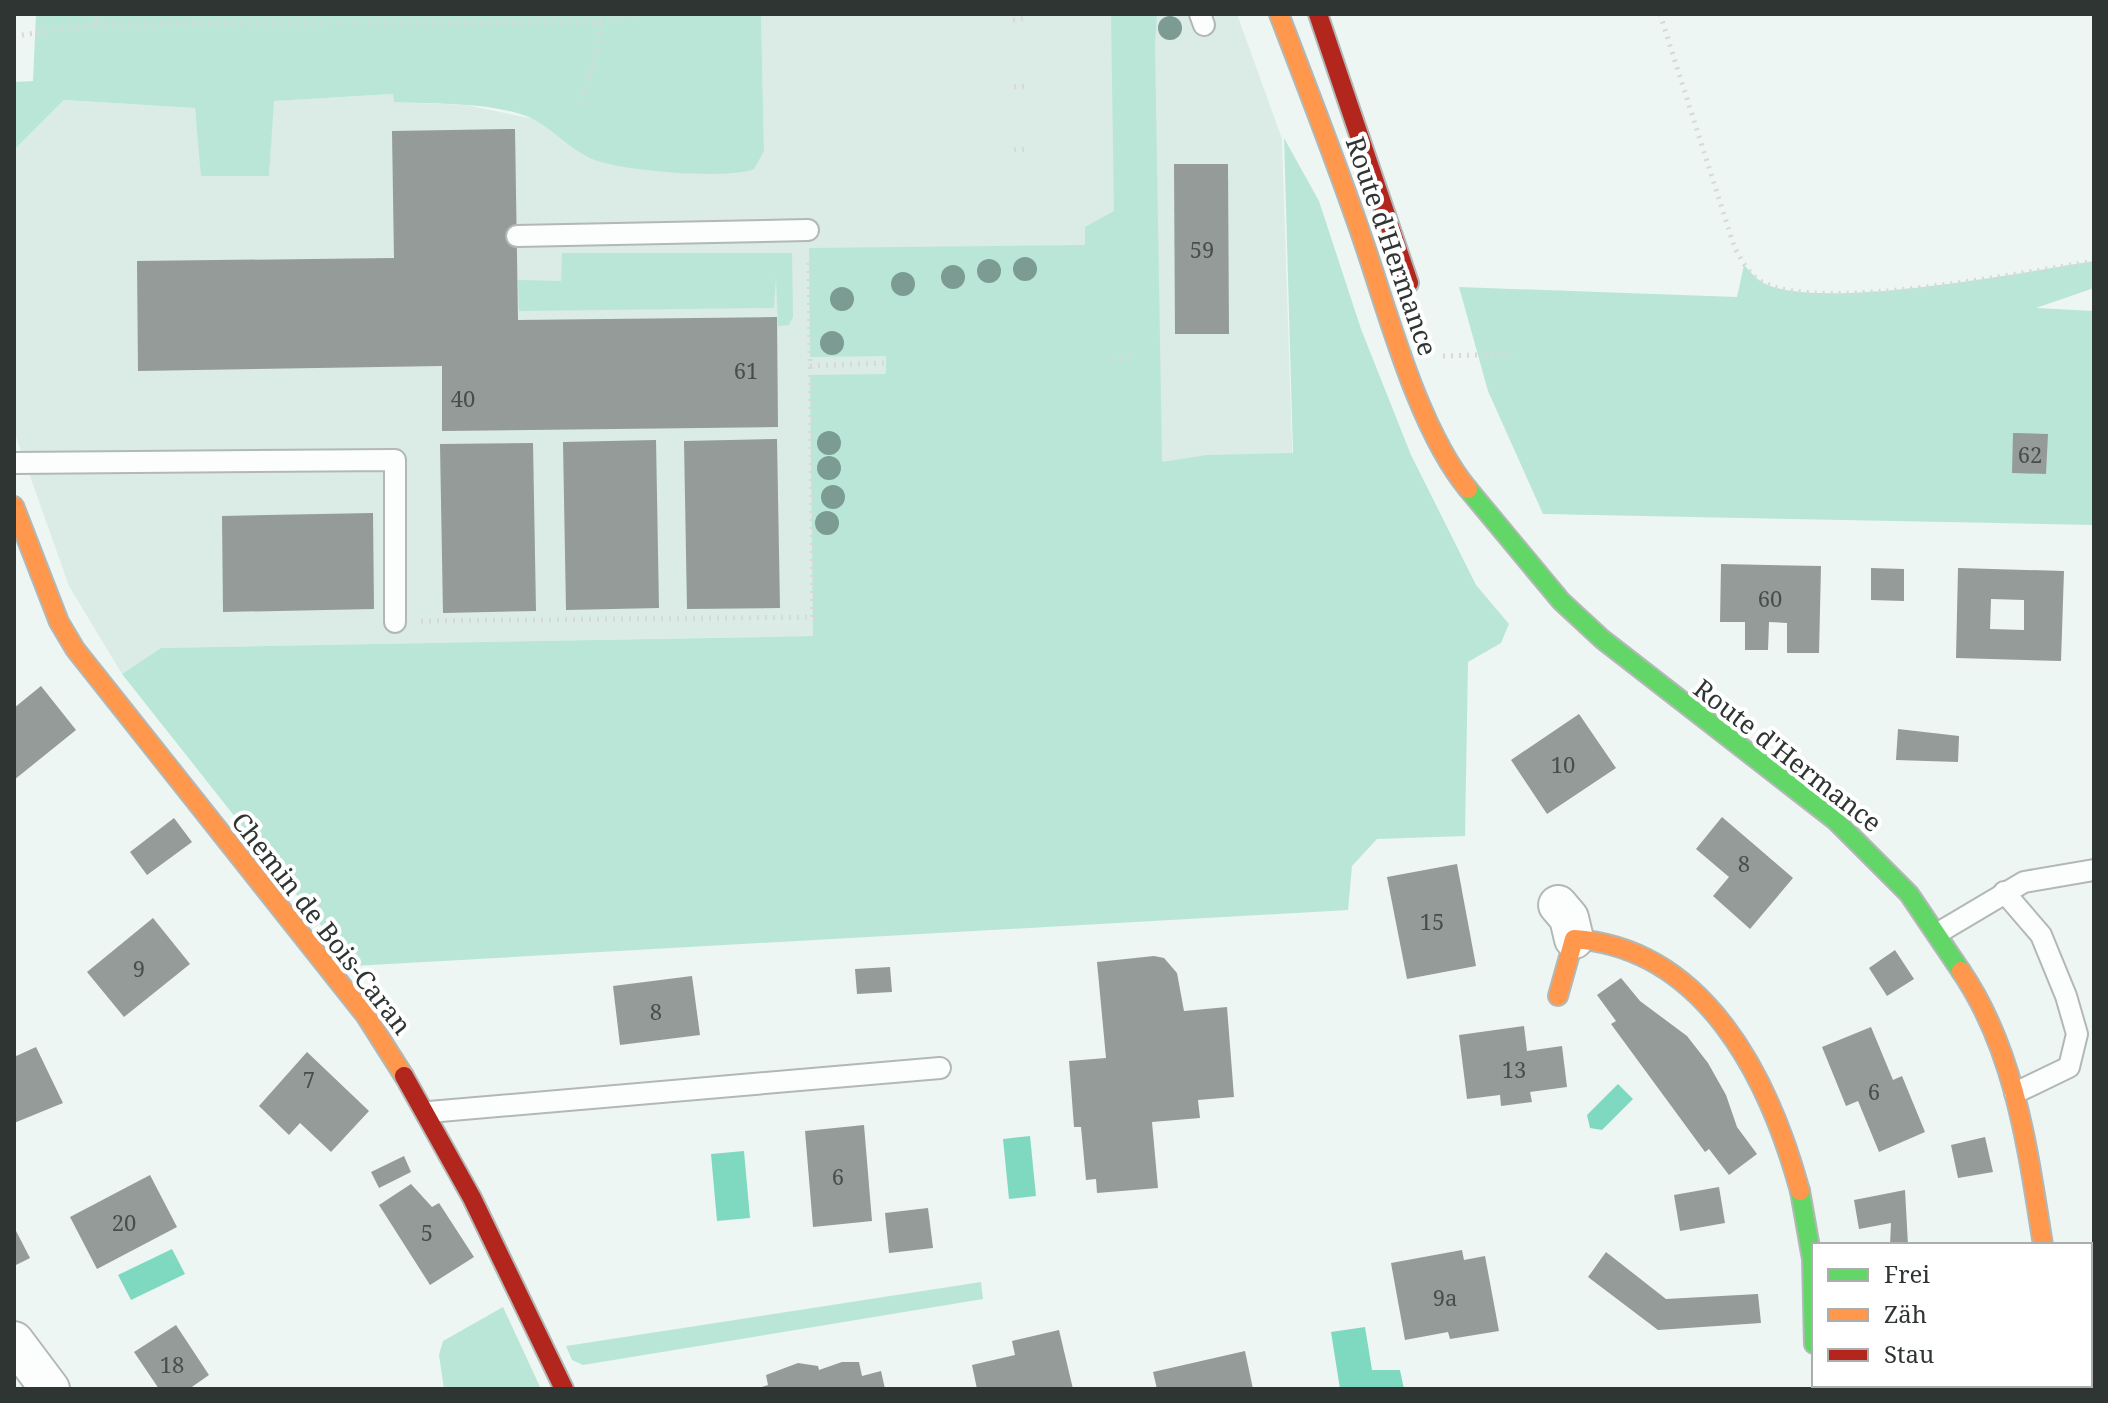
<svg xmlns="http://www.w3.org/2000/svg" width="2108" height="1403" viewBox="0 0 2108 1403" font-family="'Noto Serif',serif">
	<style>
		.built { fill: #dbebe5 }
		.green { fill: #bae6d8 }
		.water { fill: #7fd9c1 }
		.building { fill: #949b98; fill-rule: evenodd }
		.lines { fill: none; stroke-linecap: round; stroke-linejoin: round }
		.lane-casing { stroke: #b2b8b6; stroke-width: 24 }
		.street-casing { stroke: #b2b8b6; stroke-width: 42 }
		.fast-casing { stroke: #b2b8b6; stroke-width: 22 }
		.slow-casing { stroke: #b2b8b6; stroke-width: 22 }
		.jam-casing { stroke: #b2b8b6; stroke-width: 22 }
		.path { stroke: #d7d9d9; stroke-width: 5; stroke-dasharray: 2 6; stroke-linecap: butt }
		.lane { stroke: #fcfefd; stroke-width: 20 }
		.street { stroke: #fcfefd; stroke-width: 38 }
		.fast { stroke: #63d668; stroke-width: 18 }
		.slow { stroke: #ff974d; stroke-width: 18 }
		.jam { stroke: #b3261e; stroke-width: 18 }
		.tree { fill: #7c9c93 }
		.labels { text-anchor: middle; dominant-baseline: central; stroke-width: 8; stroke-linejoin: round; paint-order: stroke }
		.number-label { font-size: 22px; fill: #484e4c }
		.street-label { font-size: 26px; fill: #2f3533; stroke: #fff }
	</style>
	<rect width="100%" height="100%" fill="#eef6f3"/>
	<polygon class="built" points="761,14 1237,14 1282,139 1298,627 161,648 122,674 69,586 14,431 14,150 64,100 195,108 202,175 269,176 273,101 394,94 395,102 466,105 529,118 764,151"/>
	<g class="green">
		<path d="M36,14h725l3,137 -10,18c-25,11 -138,2 -164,-11 -22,-10 -39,-31 -61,-41 -39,-15 -94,-13 -135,-15l-1,-8 -119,7 -5,75h-68l-6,-68 -131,-8 -50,50v-68l19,-1z"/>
		<polygon points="1111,14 1157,14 1155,45 1162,462 1207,455 1293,453 1284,138 1319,201 1361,329 1411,455 1476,585 1509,624 1501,643 1468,662 1465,836 1377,839 1352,866 1348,910 353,966 122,674 161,648 813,636 810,375 886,374 886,356 810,357 809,248 1085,245 1085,227 1114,211"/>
		<polygon points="562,253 792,253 793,317 789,325 778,326 776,277 774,308 519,311 518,280 561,281"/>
		<path d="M2094,261v27l-58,20 58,3v214l-551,-11 -55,-123 -29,-104 278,10 7,-32c6,6 11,13 18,17 51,31 267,-11 332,-21z"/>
		<polygon points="981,1282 983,1299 583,1365 572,1360 566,1346"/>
		<polygon points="503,1307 541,1389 444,1389 439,1355 443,1341"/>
	</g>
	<g class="water">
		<polygon points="1618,1084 1633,1099 1602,1130 1590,1128 1587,1115"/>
		<polygon points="1030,1136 1036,1196 1009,1199 1003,1139"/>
		<polygon points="744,1151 750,1218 717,1221 711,1154"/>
		<polygon points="172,1249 185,1274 131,1300 118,1275"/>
		<polygon points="1365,1327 1372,1370 1400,1370 1404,1389 1340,1389 1331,1332"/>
	</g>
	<g class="building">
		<polygon points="515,129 518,320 777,317 778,427 442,431 442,366 138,371 137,261 394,258 392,131"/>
		<polygon points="1174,164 1228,164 1229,334 1175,334"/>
		<polygon points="2013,433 2048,434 2046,474 2012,473"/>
		<polygon points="777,439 780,608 687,609 684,441"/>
		<polygon points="656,440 659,608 566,610 563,442"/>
		<polygon points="533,443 536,611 443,613 440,444"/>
		<polygon points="373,513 374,609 223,612 222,516"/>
		<polygon points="1721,564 1821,566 1819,653 1787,653 1787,623 1769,622 1768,650 1745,650 1745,622 1720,622"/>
		<polygon points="1871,568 1904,569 1904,601 1871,600"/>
		<path d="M1958,568l106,3 -3,90 -105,-3zM1991,599l33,1v30l-34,-1z"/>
		<polygon points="41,686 76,730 14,780 14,708"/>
		<polygon points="1579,714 1616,768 1547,814 1511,760"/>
		<polygon points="1898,729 1959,736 1958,762 1896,760"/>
		<polygon points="1722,817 1793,878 1750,929 1713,896 1729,877 1696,849"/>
		<polygon points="174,818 192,842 147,875 130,852"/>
		<polygon points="1457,864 1476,966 1407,979 1387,877"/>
		<polygon points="153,918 190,964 124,1017 87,972"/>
		<polygon points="1895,950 1914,979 1887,996 1869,968"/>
		<polygon points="1154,956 1164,958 1177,973 1184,1011 1227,1007 1234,1097 1198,1100 1200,1118 1152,1122 1158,1188 1097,1193 1096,1179 1086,1180 1081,1127 1074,1127 1069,1061 1106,1058 1097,962"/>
		<polygon points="890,967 892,992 857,994 855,969"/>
		<polygon points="692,976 700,1035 620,1045 613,986"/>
		<polygon points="1621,978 1640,1001 1687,1036 1708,1063 1726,1095 1737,1127 1757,1154 1729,1175 1709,1149 1705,1152 1611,1024 1616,1021 1597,995"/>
		<polygon points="1524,1026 1527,1051 1562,1046 1567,1087 1530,1092 1532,1102 1501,1106 1500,1095 1467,1099 1459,1035"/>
		<polygon points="1871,1027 1893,1080 1902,1076 1925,1132 1879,1152 1858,1101 1846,1106 1822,1047"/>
		<polygon points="36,1047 63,1103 14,1123 14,1057"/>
		<polygon points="307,1052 369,1111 331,1152 300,1123 289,1135 259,1106"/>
		<polygon points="864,1125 872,1221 813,1227 805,1131"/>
		<polygon points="1985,1137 1993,1172 1958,1178 1951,1145"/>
		<polygon points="404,1156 411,1172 379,1188 371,1172"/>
		<polygon points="150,1175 177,1227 97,1269 70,1217"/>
		<polygon points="411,1184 432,1207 439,1203 474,1257 430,1285 379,1205"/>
		<polygon points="1719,1187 1725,1223 1680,1231 1674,1195"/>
		<polygon points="1905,1190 1908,1245 1890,1245 1891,1223 1859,1229 1854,1200"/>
		<polygon points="928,1208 933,1248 889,1253 885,1213"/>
		<polygon points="14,1227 30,1258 14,1266"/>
		<polygon points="1462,1250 1464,1260 1485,1256 1499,1331 1450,1339 1448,1332 1405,1340 1391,1263"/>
		<polygon points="1606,1252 1666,1299 1758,1294 1761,1323 1658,1330 1588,1277"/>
		<polygon points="176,1325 209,1375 189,1389 159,1389 134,1352"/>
		<polygon points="1059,1330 1073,1389 977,1389 972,1365 1015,1355 1012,1341"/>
		<polygon points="1245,1351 1253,1389 1157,1389 1153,1372"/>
		<polygon points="842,1362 859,1362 862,1376 881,1371 885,1389 756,1389 768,1385 766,1375 798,1363 818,1366 819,1370"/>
	</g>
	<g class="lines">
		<g class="lane-casing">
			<g id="lane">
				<polyline points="1200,14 1204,25"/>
				<polyline points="517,236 808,230"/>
				<polyline points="14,463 395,460 395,622"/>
				<polyline points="2004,892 2041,935 2066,996 2077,1034 2069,1067 2015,1093"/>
				<polyline points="1938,933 2024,882 2094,870"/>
				<polyline points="429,1112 940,1068"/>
			</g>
		</g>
		<g class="street-casing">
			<g id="street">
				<polyline points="1558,905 1569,918 1574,939"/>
				<polyline points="14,1341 50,1389"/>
				<polyline points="1837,1385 1842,1389"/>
			</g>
		</g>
		<g class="fast-casing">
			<g id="fast">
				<polyline points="1468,489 1561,601 1602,639 1835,820 1909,894 1961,971"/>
				<polyline points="1800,1191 1812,1259 1814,1344"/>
				<polyline points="2055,1385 2055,1389"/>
			</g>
		</g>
		<g class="slow-casing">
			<g id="slow">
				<path d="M1279,14c29,76 59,152 85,229 25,73 55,187 104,246"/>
				<polyline points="14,506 59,622 75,649 366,1016 404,1076"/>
				<path d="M1961,971c55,81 67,181 82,274"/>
				<path d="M1558,996l16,-57c131,9 195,139 226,252"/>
			</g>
		</g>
		<g class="jam-casing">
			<g id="jam">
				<polyline points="1318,14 1409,283"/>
				<polyline points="404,1076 472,1198 564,1389"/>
			</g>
		</g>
		<g class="path">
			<polyline points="592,14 594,22"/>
			<path d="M1660,14l74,232c7,14 15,29 30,37 59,29 260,-11 330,-22"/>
			<polyline points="1013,20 1026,18"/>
			<polyline points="95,25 594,22 645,14"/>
			<polyline points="14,36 95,25 99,14"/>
			<polyline points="1014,87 1026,86"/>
			<polyline points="581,103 599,41 600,21"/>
			<polyline points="1014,150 1027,149"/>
			<polyline points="1443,356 1516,354"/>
			<polyline points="1111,359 1131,358"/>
			<polyline points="810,366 886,363"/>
			<polyline points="421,621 813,617 809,259"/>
		</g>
		<use href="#lane" class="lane"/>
		<use href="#street" class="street"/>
		<use href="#fast" class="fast"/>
		<use href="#slow" class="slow"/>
		<use href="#jam" class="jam"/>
	</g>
	<g class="tree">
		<circle cx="1170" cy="28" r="12"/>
		<circle cx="1025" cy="269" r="12"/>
		<circle cx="989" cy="271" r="12"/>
		<circle cx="953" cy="277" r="12"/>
		<circle cx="903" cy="284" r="12"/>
		<circle cx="842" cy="299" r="12"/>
		<circle cx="832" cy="343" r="12"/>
		<circle cx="829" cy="443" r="12"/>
		<circle cx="829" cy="468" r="12"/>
		<circle cx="833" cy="497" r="12"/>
		<circle cx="827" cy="523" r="12"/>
	</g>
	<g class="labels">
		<g class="number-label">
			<text x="1202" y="249">59</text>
			<text x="746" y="370">61</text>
			<text x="463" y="398">40</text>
			<text x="2030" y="454">62</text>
			<text x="1770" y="598">60</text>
			<text x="1563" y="764">10</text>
			<text x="1744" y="863">8</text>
			<text x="1432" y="921">15</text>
			<text x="139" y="968">9</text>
			<text x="656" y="1011">8</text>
			<text x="1514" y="1069">13</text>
			<text x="309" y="1079">7</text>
			<text x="1874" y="1091">6</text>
			<text x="838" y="1176">6</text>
			<text x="124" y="1222">20</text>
			<text x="427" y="1232">5</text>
			<text x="1445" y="1297">9a</text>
			<text x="172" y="1364">18</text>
		</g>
		<g class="street-label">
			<text transform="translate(1392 246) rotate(71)">Route d'Hermance</text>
			<text transform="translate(1788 755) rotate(38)">Route d'Hermance</text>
			<text transform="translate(322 923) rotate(52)">Chemin de Bois-Caran</text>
		</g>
	</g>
	<rect width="2108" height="1403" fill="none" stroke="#2f3533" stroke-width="32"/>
	<rect x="1812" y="1243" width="280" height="144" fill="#ffffff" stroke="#acaead" stroke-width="2"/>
	<rect x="1828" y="1269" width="40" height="12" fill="#63d668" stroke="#acaead" stroke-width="2"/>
	<text x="1884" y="1283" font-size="24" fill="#2f3533">Frei</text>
	<rect x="1828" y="1309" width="40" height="12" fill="#ff974d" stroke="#acaead" stroke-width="2"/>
	<text x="1884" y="1323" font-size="24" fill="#2f3533">Zäh</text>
	<rect x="1828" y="1349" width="40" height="12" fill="#b3261e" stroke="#acaead" stroke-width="2"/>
	<text x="1884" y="1363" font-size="24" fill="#2f3533">Stau</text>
</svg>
